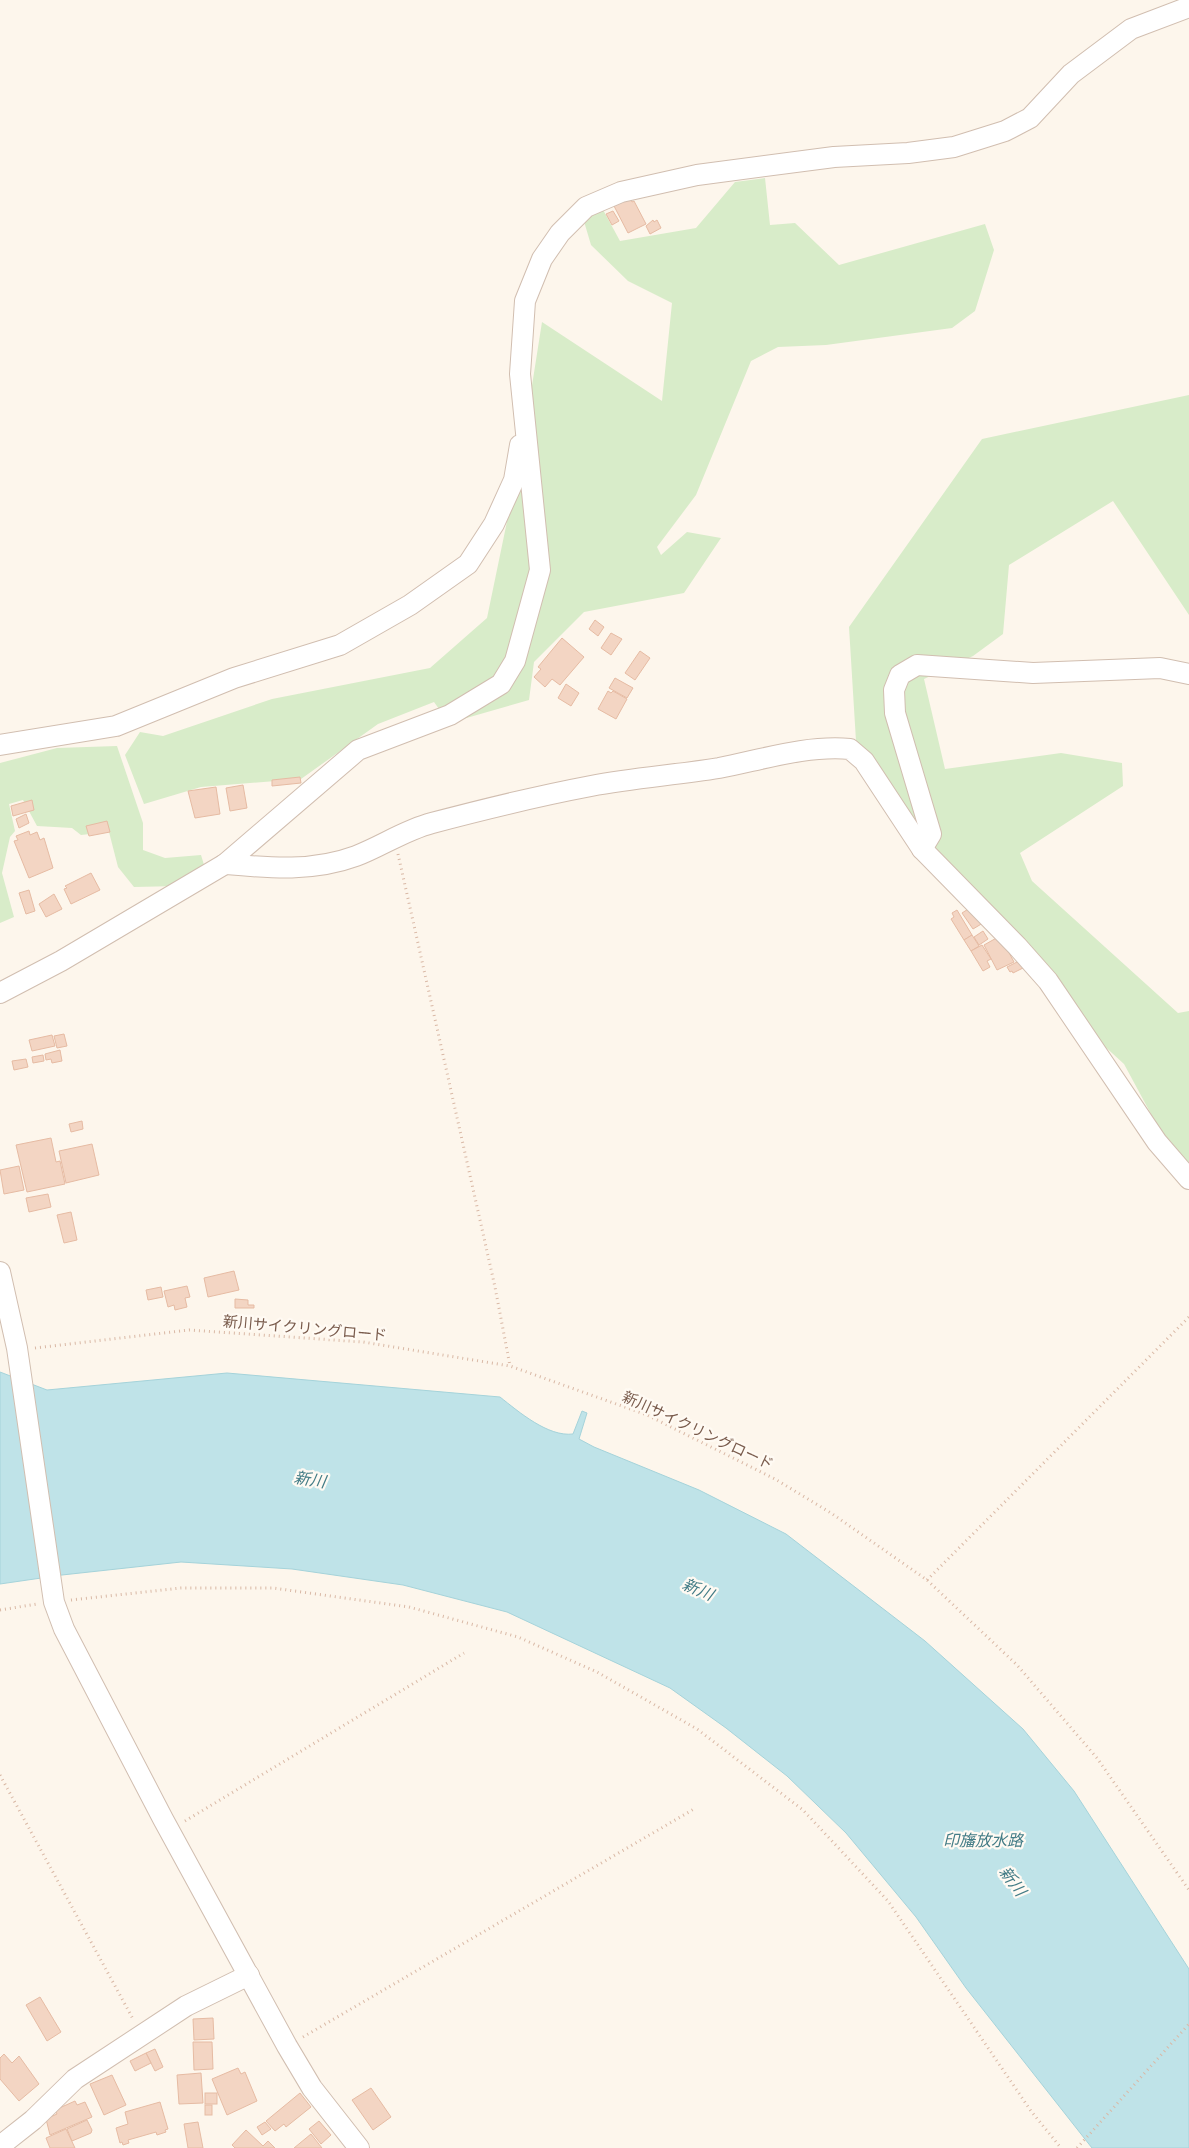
<svg xmlns="http://www.w3.org/2000/svg" width="1189" height="2148" viewBox="0 0 1189 2148" font-family="Ubuntu,'Noto Sans JP',sans-serif">
	<style>
		.green { fill: #d8ecc9 }
		.water { fill: #bfe3e8; stroke: #a5d3da }
		.building { fill: #f3d5c3; stroke: #e6bba3 }
		.lines { fill: none; stroke-linecap: round; stroke-linejoin: round }
		.minor-casing { stroke: #d1beb0; stroke-width: 22 }
		.path { stroke: #d9b8a5; stroke-width: 3; stroke-dasharray: 1 4; stroke-linecap: butt }
		.minor { stroke: #fff; stroke-width: 20 }
		.labels { text-anchor: middle; dominant-baseline: central; stroke-width: 4.5; stroke-linejoin: round; paint-order: stroke }
		.street-label { font-size: 15px; fill: #7a5c4d; stroke: #fffaf3 }
		.water-label { font-size: 16px; font-style: italic; fill: #437c86; stroke: #fffaf3 }
	</style>
	<rect width="100%" height="100%" fill="#fdf6ec"/>
	<g class="green">
		<polygon points="765,178 770,225 795,223 839,265 985,224 994,250 975,311 952,328 826,345 778,347 751,361 696,495 657,547 661,555 687,532 721,538 684,593 584,612 534,662 529,700 449,723 434,702 378,724 301,779 201,787 144,804 125,755 140,732 163,736 272,699 430,668 487,618 522,449 542,322 662,401 672,303 628,281 591,245 583,218 601,206 620,241 696,228 735,182"/>
		<path d="M1189,395v220l-76,-114 -104,64 -6,69 -30,22 -49,23 21,90 116,-16 61,10 1,23 -103,67 12,28 146,132 11,-2v153l-31,-37 -34,-63 -23,-21c-56,-65 -114,-128 -167,-196 -28,-35 -45,-76 -78,-106l-7,-114 133,-188z"/>
		<polygon points="117,746 143,823 143,850 165,858 201,855 205,868 179,886 134,887 118,867 109,832 81,835 72,828 37,826 23,800 9,804 15,831 10,837 2,873 14,917 0,923 0,763 57,748"/>
	</g>
	<path class="water" d="M0,1372l47,18 180,-17 273,24c19,15 48,40 73,37l9,-23 5,2 -8,26 15,8 105,43 87,44 139,107 98,88 51,62 115,178v179h-97l-126,-160 -50,-71 -70,-84 -59,-57 -61,-48 -56,-40 -163,-76 -104,-27 -111,-16 -111,-7 -119,13 -62,9z"/>
	<g class="building">
		<polygon points="630,198 632,202 634,201 646,224 628,233 614,206"/>
		<polygon points="613,211 619,221 612,225 606,214"/>
		<polygon points="653,220 654,222 657,220 661,228 650,234 646,226"/>
		<polygon points="595,620 604,627 598,636 589,629"/>
		<polygon points="611,633 622,639 611,655 601,648"/>
		<polygon points="562,638 584,657 560,685 552,679 545,687 534,677 541,669 538,667"/>
		<polygon points="640,651 650,658 635,680 625,673"/>
		<polygon points="615,678 633,688 627,698 609,688"/>
		<polygon points="566,684 579,693 571,706 558,698"/>
		<polygon points="608,691 611,693 613,691 627,699 616,719 598,709"/>
		<polygon points="300,777 301,783 272,786 272,780"/>
		<polygon points="243,785 247,808 230,811 226,788"/>
		<polygon points="216,787 220,814 195,818 188,791"/>
		<polygon points="32,800 34,810 13,816 11,806"/>
		<polygon points="26,814 29,823 19,828 16,819"/>
		<polygon points="107,821 110,832 89,836 86,826"/>
		<polygon points="29,831 30,835 37,832 40,840 44,838 53,868 29,878 14,841 18,840 16,836"/>
		<polygon points="91,873 100,890 71,904 64,889 67,888 65,886"/>
		<polygon points="29,890 35,911 26,914 19,893"/>
		<polygon points="54,894 62,909 46,917 39,904"/>
		<polygon points="973,906 983,923 973,929 962,913"/>
		<polygon points="957,910 972,935 964,940 951,919 954,917 952,913"/>
		<polygon points="983,931 988,939 979,945 974,937"/>
		<polygon points="972,935 979,946 971,951 964,940"/>
		<polygon points="1000,936 1014,962 997,970 984,945"/>
		<polygon points="982,945 991,959 987,961 990,967 983,971 971,951"/>
		<polygon points="1021,960 1025,967 1013,973 1012,971 1010,972 1007,967"/>
		<polygon points="64,1034 67,1046 57,1048 54,1036"/>
		<polygon points="52,1035 55,1046 32,1051 29,1040"/>
		<polygon points="60,1050 62,1061 52,1063 51,1059 46,1060 45,1054"/>
		<polygon points="43,1055 44,1061 33,1063 32,1057"/>
		<polygon points="26,1059 28,1067 14,1070 12,1061"/>
		<polygon points="82,1121 83,1129 71,1132 69,1124"/>
		<polygon points="51,1138 56,1162 60,1161 65,1184 27,1192 16,1145"/>
		<polygon points="92,1144 99,1175 66,1183 59,1151"/>
		<polygon points="19,1166 24,1190 4,1194 0,1170"/>
		<polygon points="48,1194 51,1207 29,1212 26,1198"/>
		<polygon points="71,1212 77,1240 64,1243 57,1215"/>
		<polygon points="234,1271 239,1290 208,1297 204,1278"/>
		<polygon points="187,1286 190,1297 185,1298 187,1307 175,1310 174,1305 168,1307 164,1291"/>
		<polygon points="161,1287 163,1297 148,1300 146,1290"/>
		<polygon points="235,1299 248,1300 248,1305 254,1305 254,1308 235,1308"/>
		<polygon points="40,1997 61,2032 47,2041 26,2005"/>
		<polygon points="213,2018 214,2039 194,2040 193,2019"/>
		<polygon points="193,2042 212,2042 213,2069 194,2070"/>
		<polygon points="155,2049 163,2067 155,2071 146,2053"/>
		<polygon points="146,2053 151,2063 135,2071 130,2061"/>
		<polygon points="4,2054 12,2063 19,2056 39,2084 19,2101 0,2079 0,2058"/>
		<polygon points="238,2068 241,2074 245,2072 257,2101 227,2115 212,2079"/>
		<polygon points="201,2073 203,2103 179,2104 177,2075"/>
		<polygon points="112,2075 126,2105 104,2115 90,2084"/>
		<polygon points="371,2088 391,2117 373,2130 352,2100"/>
		<rect x="205" y="2093" width="12" height="11"/>
		<polygon points="300,2093 311,2107 286,2127 284,2124 275,2131 266,2121"/>
		<polygon points="75,2101 77,2105 85,2102 92,2117 50,2135 46,2119 57,2114 55,2110"/>
		<polygon points="160,2102 168,2129 165,2130 166,2132 157,2135 156,2132 128,2140 129,2143 123,2145 122,2142 120,2143 116,2128 128,2124 125,2112"/>
		<rect x="205" y="2105" width="7" height="10"/>
		<polygon points="87,2120 92,2130 91,2133 72,2141 67,2129"/>
		<polygon points="319,2121 331,2135 321,2144 309,2129"/>
		<polygon points="198,2122 203,2148 188,2148 184,2124"/>
		<polygon points="265,2122 271,2129 262,2135 257,2127"/>
		<polygon points="66,2129 75,2148 50,2148 46,2138"/>
		<polygon points="246,2130 263,2146 268,2141 275,2148 235,2148 232,2145"/>
		<polygon points="311,2134 322,2148 294,2148"/>
	</g>
	<g class="lines">
		<g class="minor-casing">
			<g id="minor">
				<polyline points="0,745 116,726 234,678 340,645 410,605 468,564 494,524 514,480 520,445"/>
				<polyline points="922,849 931,834 895,713 894,690 900,675 917,665 1033,673 1160,668 1189,674"/>
				<path d="M225,864c45,4 88,8 131,-8 26,-10 49,-26 76,-33 53,-14 106,-27 159,-37 42,-8 85,-11 128,-18 42,-8 87,-23 131,-19l14,12 58,88 95,97 31,35 109,161 32,37"/>
				<polyline points="0,993 61,961 225,864 358,750 450,715 501,684 515,661 540,570 520,374 525,301 542,259 560,233 586,207 621,192 697,175 834,157 908,153 954,147 1005,131 1030,118 1071,74 1131,29 1189,7"/>
				<polyline points="0,1272 17,1348 54,1602 64,1629 163,1819 287,2046 312,2088 359,2148"/>
				<polyline points="0,2146 33,2120 75,2079 186,2006 249,1975"/>
			</g>
		</g>
		<g class="path">
			<polyline points="398,854 495,1287 510,1366"/>
			<polyline points="35,1348 189,1330 363,1342 510,1366 647,1415 775,1479 831,1513 927,1580 1017,1665 1097,1758 1189,1890"/>
			<polyline points="927,1580 1189,1317"/>
			<polyline points="71,1600 181,1588 273,1588 409,1607 518,1637 597,1672 697,1729 803,1810 888,1901 1031,2111 1061,2148"/>
			<polyline points="0,1610 37,1604"/>
			<polyline points="0,1775 133,2019"/>
			<polyline points="185,1821 464,1653"/>
			<polyline points="303,2037 694,1809"/>
			<polyline points="1077,2148 1189,2024"/>
		</g>
		<use href="#minor" class="minor"/>
	</g>
	<g class="labels">
		<g class="street-label">
			<text transform="translate(305 1328) rotate(5)">新川サイクリングロード</text>
			<text transform="translate(698 1430) rotate(25)">新川サイクリングロード</text>
		</g>
		<g class="water-label">
			<text transform="translate(310 1479) rotate(9)">新川</text>
			<text transform="translate(698 1589) rotate(23)">新川</text>
			<text x="983" y="1840">印旛放水路</text>
			<text transform="translate(1013 1881) rotate(53)">新川</text>
		</g>
	</g>
</svg>
